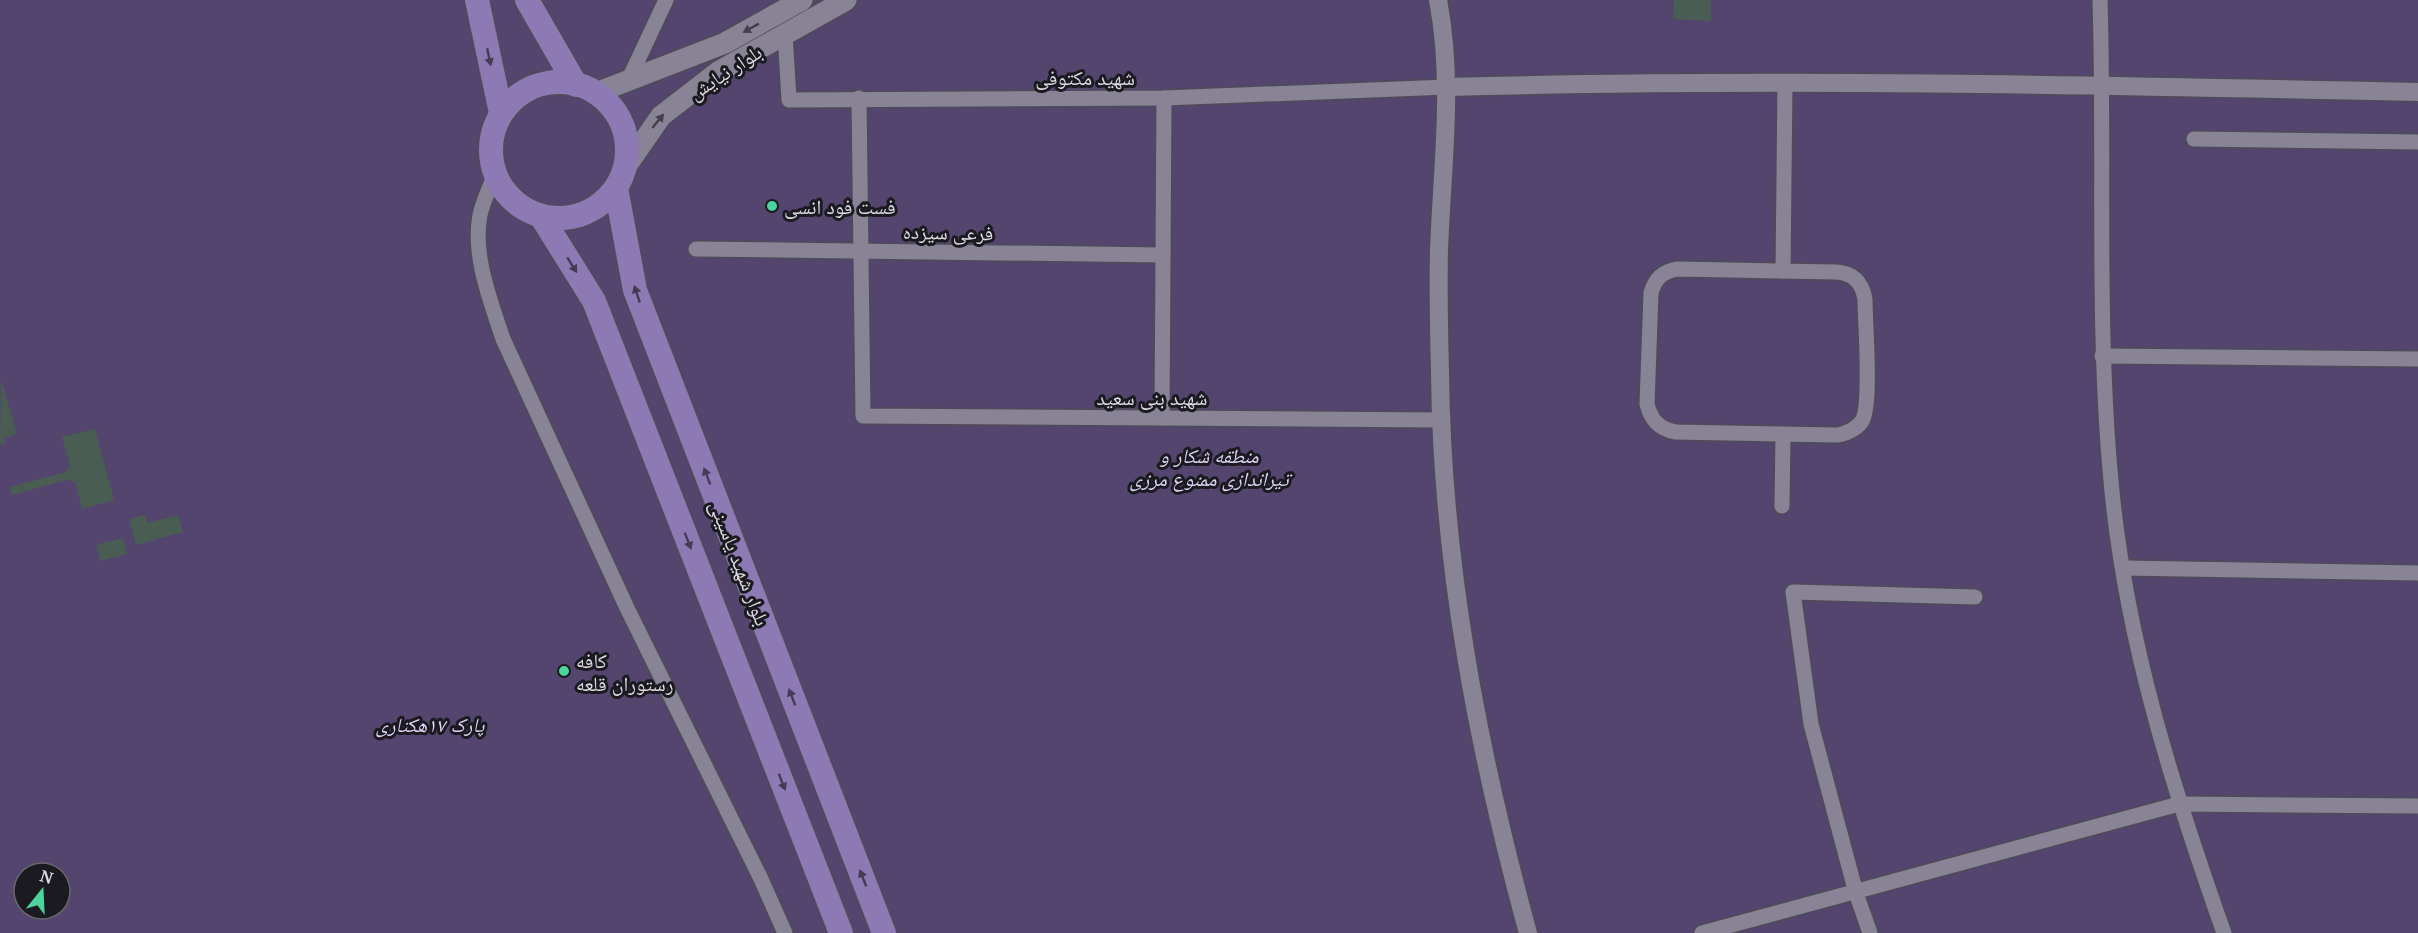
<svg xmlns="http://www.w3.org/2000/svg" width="2418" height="933" viewBox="0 0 2418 933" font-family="'Noto Serif','Noto Naskh Arabic',serif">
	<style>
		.green { fill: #53456e; fill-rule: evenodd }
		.building { fill: #4a5d53 }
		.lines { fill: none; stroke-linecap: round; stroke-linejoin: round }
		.minor-casing { stroke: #4f4b58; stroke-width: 18 }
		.tertiary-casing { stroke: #4f4b58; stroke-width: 21 }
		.secondary-casing { stroke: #4f4b58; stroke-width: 24 }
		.primary-casing { stroke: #4f4b58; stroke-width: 27 }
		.minor { stroke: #888395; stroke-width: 15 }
		.tertiary { stroke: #888395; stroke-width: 18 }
		.secondary { stroke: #888395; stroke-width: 21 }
		.primary { stroke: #8d79b4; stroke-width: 24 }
		.oneway { fill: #423f4a }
		.oneway2 { fill: #443b54 }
		.poi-dot { fill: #4bd49b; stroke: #1c1a21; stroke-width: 2 }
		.labels { text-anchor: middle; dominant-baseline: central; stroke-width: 6; stroke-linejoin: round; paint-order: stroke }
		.street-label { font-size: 20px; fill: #dedbe5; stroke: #1c1a21 }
		.poi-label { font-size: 20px; fill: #dedbe5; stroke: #1c1a21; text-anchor: start }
		.park-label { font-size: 20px; font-style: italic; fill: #ddd4f4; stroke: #1c1a21 }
	</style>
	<rect width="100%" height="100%" fill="#353040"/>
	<path class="green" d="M0,0h2418v933h-2418zM24,873h36v36h-36z"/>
	<g class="building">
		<polygon points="1674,0 1711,0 1711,21 1673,19"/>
		<polygon points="1,379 17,434 4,438 6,444 0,445"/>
		<polygon points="95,429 114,500 82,509 75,482 67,480 12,495 10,487 66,472 70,465 62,437"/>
		<polygon points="145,515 147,523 178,515 183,532 136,545 129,519"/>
		<polygon points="123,538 127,554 100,561 96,545"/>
	</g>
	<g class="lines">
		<g class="minor-casing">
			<g id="minor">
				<path d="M2100,0c5,160 -4,321 11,481 14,156 61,305 113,452"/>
				<polyline points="785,33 789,100 1164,98 1448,87"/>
				<polyline points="628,81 666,0"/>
				<polyline points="859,98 863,416 1441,420"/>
				<polyline points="2194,139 2418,142"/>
				<path d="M495,174c-5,13 -12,27 -15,41 -8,40 11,87 23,124l124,269 134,271 24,54"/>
				<polyline points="696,249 1163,255"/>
				<path d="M1678,269l158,3c17,1 26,10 29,27 0,24 7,106 -3,122 -6,9 -15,12 -24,14l-162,-3c-17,-3 -25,-12 -29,-28l4,-111c4,-15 12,-22 27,-24z"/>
				<polyline points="1783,271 1785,83"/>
				<polyline points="2102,356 2418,359"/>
				<polyline points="1162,418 1164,98"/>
				<polyline points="1782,506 1783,434"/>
				<polyline points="2123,568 2418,573"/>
				<polyline points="1702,933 2179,804 2418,806"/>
				<polyline points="1870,933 1856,893 1811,724 1793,592 1975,597"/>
			</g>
		</g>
		<g class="tertiary-casing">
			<g id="tertiary">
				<path d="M1438,0c16,83 4,167 1,250 -1,41 0,82 1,123 2,191 38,377 88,560"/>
				<path d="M1448,87c323,-9 647,-2 970,5"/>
			</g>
		</g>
		<g class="secondary-casing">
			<g id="secondary">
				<polyline points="596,93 725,43 802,0"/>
				<polyline points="625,168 661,116 718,72 846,0"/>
			</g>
		</g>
		<g class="primary-casing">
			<g id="primary">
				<polyline points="477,0 501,113"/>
				<polyline points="527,0 576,85"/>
				<circle cx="559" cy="150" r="68"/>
				<polyline points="616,188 635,290 884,933"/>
				<polyline points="541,216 594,301 841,933"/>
			</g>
		</g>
		<use href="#minor" class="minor"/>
		<use href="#tertiary" class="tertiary"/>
		<use href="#secondary" class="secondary"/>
		<use href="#primary" class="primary"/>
	</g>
	<defs><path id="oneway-solid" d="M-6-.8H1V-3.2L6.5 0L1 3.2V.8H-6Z" transform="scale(1.5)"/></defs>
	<g class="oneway">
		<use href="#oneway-solid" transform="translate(751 28) rotate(151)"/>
		<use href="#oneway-solid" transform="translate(658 121) rotate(-51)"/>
	</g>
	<g class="oneway2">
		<use href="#oneway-solid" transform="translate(489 57) rotate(78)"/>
		<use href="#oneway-solid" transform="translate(572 265) rotate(58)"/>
		<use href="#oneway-solid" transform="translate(637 294) rotate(-108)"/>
		<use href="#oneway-solid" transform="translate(707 476) rotate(-111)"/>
		<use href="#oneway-solid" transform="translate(688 541) rotate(69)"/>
		<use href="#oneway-solid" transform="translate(792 697) rotate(-111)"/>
		<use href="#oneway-solid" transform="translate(782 782) rotate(69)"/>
		<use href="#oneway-solid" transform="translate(863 878) rotate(-111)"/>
	</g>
	<g class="poi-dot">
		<circle cx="772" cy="206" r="6"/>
		<circle cx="564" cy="671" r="6"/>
	</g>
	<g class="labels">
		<g class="street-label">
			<text transform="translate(725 72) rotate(-33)">بلوار نیایش</text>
			<text x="1085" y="77">شهید مکتوفی</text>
			<text transform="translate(948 232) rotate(1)">فرعی سیزده</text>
			<text x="1152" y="397">شهید بنی سعید</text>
			<text transform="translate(740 563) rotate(69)">بلوار شهید یاسینی</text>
		</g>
		<g class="poi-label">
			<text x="784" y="206">فست فود انسی</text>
			<text x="576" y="660">کافه<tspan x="576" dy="23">رستوران قلعه</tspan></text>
		</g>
		<g class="park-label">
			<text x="1209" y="455">منطقه شکار و<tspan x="1209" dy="23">تیراندازی ممنوع مرزی</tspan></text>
			<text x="430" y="724">پارک ۱۷هکتاری</text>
		</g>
	</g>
	<g transform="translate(42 891) rotate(18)"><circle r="28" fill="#1c1a21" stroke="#6a676f" stroke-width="1.5"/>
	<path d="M0-4.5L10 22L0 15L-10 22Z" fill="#4bd49b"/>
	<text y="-9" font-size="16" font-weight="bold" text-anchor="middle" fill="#dedbe5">N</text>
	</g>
</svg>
